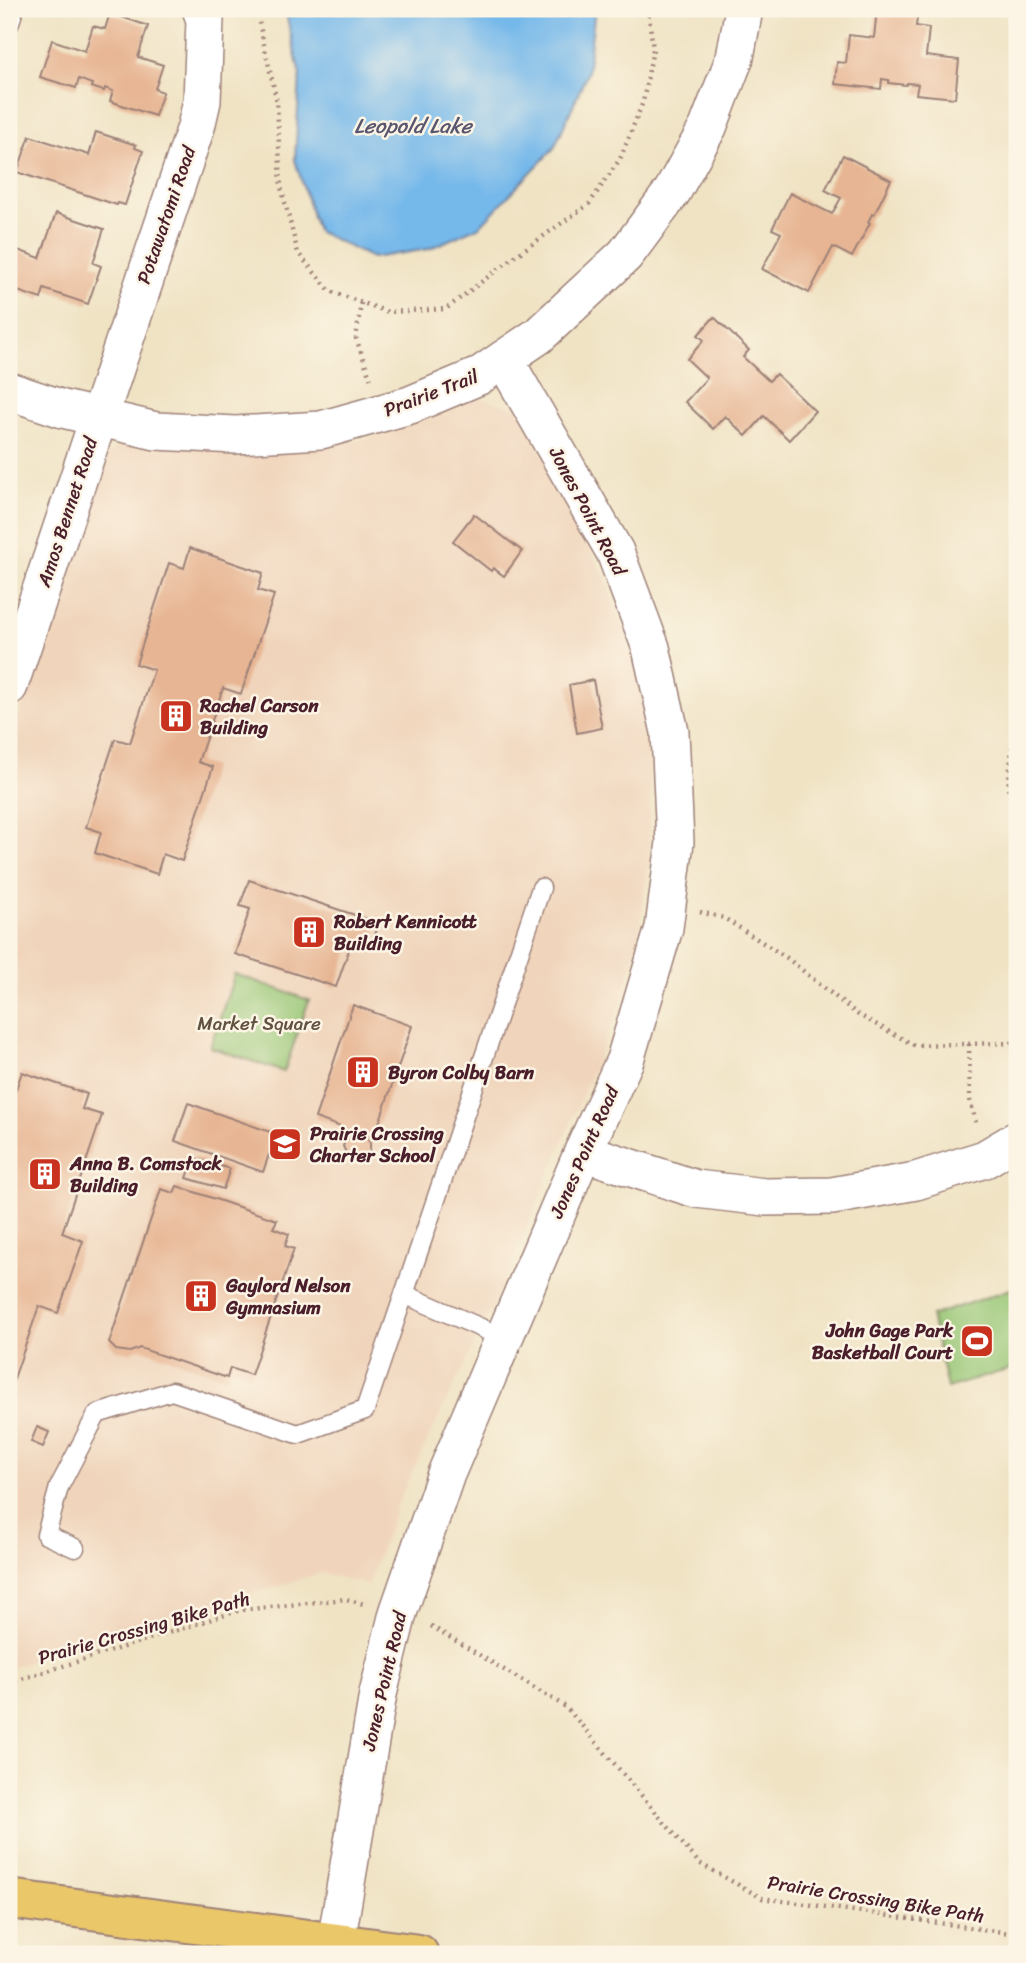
<svg xmlns="http://www.w3.org/2000/svg" width="1026" height="1963" viewBox="0 0 1026 1963" font-family="Sriracha,sans-serif">
	<style>
		.built { fill: #f0d5bc }
		.green { fill: #97c675; stroke: #707250; stroke-width: 2 }
		.water { fill: #74b8ea; stroke: #5f6c8a; stroke-width: 2 }
		.building { fill: #e7b593 }
		.lines { fill: none; stroke-linecap: round; stroke-linejoin: round }
		.service-casing { stroke: #9d8178; stroke-width: 21 }
		.minor-casing { stroke: #9d8178; stroke-width: 40 }
		.primary-casing { stroke: #9d8178; stroke-width: 42 }
		.path { stroke: #9d8178; stroke-width: 4.5; stroke-dasharray: 2 5; stroke-linecap: butt }
		.service { stroke: #fff; stroke-width: 18 }
		.minor { stroke: #fff; stroke-width: 37 }
		.primary { stroke: #eac769; stroke-width: 38 }
		.labels { text-anchor: middle; dominant-baseline: central; stroke-width: 5; stroke-linejoin: round; paint-order: stroke }
		.street-label { font-size: 19px; fill: #4a1f2b; stroke: #fcf5e5 }
		.poi-label { font-size: 19px; font-weight: bold; fill: #4a1f2b; stroke: #fcf5e5; text-anchor: start }
		.park-label { font-size: 19px; fill: #615141; stroke: #fcf5e5 }
		.water-label { font-size: 21px; font-style: italic; fill: #59556e; stroke: #fcf5e5 }
	</style>
	<rect width="100%" height="100%" fill="#fcf5e5"/>
	<filter id="ink" filterUnits="userSpaceOnUse"><feTurbulence type="fractalNoise" baseFrequency=".0143" numOctaves="2"/><feDisplacementMap in="SourceGraphic" scale="14" xChannelSelector="R" yChannelSelector="G"/><feConvolveMatrix kernelMatrix="1 2 1 2 8 2 1 2 1" color-interpolation-filters="sRGB"/></filter>
	<filter id="wash" filterUnits="userSpaceOnUse"><feTurbulence type="fractalNoise" baseFrequency=".00686" numOctaves="4" result="noise"/><feDisplacementMap in="SourceGraphic" scale="28" xChannelSelector="R" yChannelSelector="G"/><feGaussianBlur stdDeviation="1.57" result="paint"/><feColorMatrix in="noise" values="0 0 0 0 0 0 0 0 0 0 0 0 0 0 0 0 0 1.4 0 .05"/><feComposite in="paint" operator="in"/></filter>
	<g filter="url(#wash)">
		<rect width="100%" height="100%" fill="#f0e3c4"/>
		<polygon class="built" points="474,397 519,408 602,572 631,651 646,705 650,785 649,864 638,940 623,998 501,1289 400,1497 368,1585 321,1573 9,1668 9,746 102,460 117,447 128,443 278,450 367,439 425,419"/>
		<g class="green">
			<polygon points="235,974 309,1000 284,1072 210,1047"/>
			<polygon points="1017,1287 1017,1367 947,1388 931,1316"/>
		</g>
		<polygon class="water" points="285,9 595,9 587,74 554,148 480,226 429,249 372,258 317,231 295,160 300,75"/>
		<g id="blocks">
			<g class="building">
				<polygon points="877,9 918,11 916,26 929,28 926,56 959,60 955,98 916,94 918,84 907,83 906,85 889,83 889,80 882,79 881,89 835,84 837,62 846,63 849,35 874,38"/>
				<polygon points="110,13 148,26 138,57 163,65 155,89 163,92 155,116 110,101 113,91 105,88 104,91 91,87 92,84 79,79 76,88 40,77 52,40 85,51 93,26 105,29"/>
				<polygon points="96,132 136,145 135,148 143,151 125,205 118,203 117,205 17,172 30,136 89,155"/>
				<polygon points="843,155 891,180 874,215 872,214 868,222 870,223 852,257 833,247 809,293 762,269 781,233 772,229 790,193 832,214 841,198 825,190"/>
				<polygon points="56,213 104,229 93,263 101,266 88,304 44,289 41,299 9,288 9,247 40,258"/>
				<polygon points="714,317 749,350 743,357 769,381 776,374 815,411 789,440 764,416 746,436 725,416 713,429 685,402 707,378 687,359 704,340 698,335"/>
				<polygon points="474,514 522,551 504,576 493,568 491,571 453,541"/>
				<polygon points="190,548 263,573 258,590 274,595 241,694 223,688 198,762 213,767 182,861 163,854 157,874 95,853 101,832 86,827 115,739 130,743 154,670 136,664 169,563 184,568"/>
				<polygon points="593,680 602,728 577,733 569,685"/>
				<polygon points="249,880 379,923 371,947 352,941 336,987 235,954 250,909 240,906"/>
				<polygon points="353,1005 412,1026 374,1138 363,1134 370,1143 370,1152 365,1158 356,1161 348,1158 343,1146 345,1142 351,1135 361,1134 315,1118"/>
				<polygon points="22,1072 87,1094 82,1109 102,1115 62,1233 83,1241 58,1313 39,1306 9,1393 9,1090 15,1092"/>
				<polygon points="188,1103 276,1134 263,1172 175,1141"/>
				<polygon points="194,1158 230,1169 223,1189 187,1178"/>
				<polygon points="177,1186 277,1220 273,1228 289,1234 285,1246 294,1249 251,1375 230,1368 227,1378 140,1348 130,1352 116,1350 109,1343 161,1189 174,1193"/>
				<polygon points="37,1427 49,1432 43,1447 31,1442"/>
			</g>
		</g>
	</g>
	<g filter="url(#ink)">
		<use href="#blocks" fill-opacity="0" stroke="#9d8178" stroke-width="2"/>
		<g class="lines">
			<g class="service-casing">
				<g id="service">
					<polyline points="9,25 14,9"/>
					<polyline points="404,1294 504,1338"/>
					<polyline points="75,1548 46,1535 59,1487 97,1414 172,1391 298,1434 365,1410 541,888"/>
				</g>
			</g>
			<g class="minor-casing">
				<g id="minor">
					<polyline points="9,391 63,409 156,431 236,435 321,430 410,405 479,376 538,336 625,255 672,192 708,127 735,57 744,9"/>
					<polyline points="9,686 196,127 202,101 205,20 201,9"/>
					<polyline points="583,1152 696,1189 765,1197 832,1196 916,1181 985,1159 1017,1140"/>
					<polyline points="334,1954 378,1694 398,1613 446,1474 583,1152 625,1060 664,928 675,842 670,732 651,648 615,552 504,359"/>
				</g>
			</g>
			<g class="primary-casing">
				<polyline id="primary" points="9,1899 419,1954"/>
			</g>
			<g class="path">
				<polyline points="256,9 277,102 281,187 298,253 330,291 388,312 446,309 518,254 589,204 620,159 643,102 653,49 648,9"/>
				<polyline points="361,303 356,338 371,380"/>
				<polyline points="1017,698 1008,788 1017,817"/>
				<polyline points="700,912 724,918 787,958 857,1014 914,1045 1012,1043 1017,1039"/>
				<polyline points="969,1044 970,1100 976,1123"/>
				<polyline points="431,1626 566,1707 699,1863 762,1898 1017,1934"/>
				<polyline points="9,1683 241,1610 346,1599 367,1605"/>
			</g>
			<use href="#service" class="service"/>
			<use href="#minor" class="minor"/>
			<use href="#primary" class="primary"/>
		</g>
	</g>
	<defs>
		<g id="building-square" transform="scale(1.75)"><rect x="-9" y="-9" width="18" height="18" rx="4" fill="#c8321e" stroke="#fcf5e5"/><path d="M-4-6H4V6H1V3H-1V6H-4ZM-2.5-4.3h1.7v1.8h-1.7ZM.8-4.3h1.7v1.8H.8ZM-2.5-1h1.7V.8h-1.7ZM.8-1h1.7V.8H.8Z" fill="#fff"/></g>
		<g id="school-square" transform="scale(1.75)"><rect x="-9" y="-9" width="18" height="18" rx="4" fill="#c8321e" stroke="#fcf5e5"/><path d="M0-5L7-2L0 1L-7-2ZM-4 1L0 2.5L4 1V4Q0 6-4 4Z" fill="#fff"/></g>
		<g id="stadium-square" transform="scale(1.75)"><rect x="-9" y="-9" width="18" height="18" rx="4" fill="#c8321e" stroke="#fcf5e5"/><path d="M0-5a6.5 5 0 1 0 0 10a6.5 5 0 1 0 0-10ZM-3.5-1.8h7v3.6h-7Z" fill="#fff"/></g>
	</defs>
	<g fill-rule="evenodd">
		<use href="#building-square" x="176" y="716"/>
		<use href="#building-square" x="309" y="932"/>
		<use href="#building-square" x="363" y="1072"/>
		<use href="#school-square" x="285" y="1144"/>
		<use href="#building-square" x="45" y="1174"/>
		<use href="#building-square" x="201" y="1296"/>
		<use href="#stadium-square" x="977" y="1341"/>
	</g>
	<g class="labels">
		<g class="street-label">
			<text transform="translate(166 215) rotate(-71)">Potawatomi Road</text>
			<text transform="translate(431 393) rotate(-21)">Prairie Trail</text>
			<text transform="translate(588 511) rotate(62)">Jones Point Road</text>
			<text transform="translate(67 512) rotate(-72)">Amos Bennet Road</text>
			<text transform="translate(584 1152) rotate(-66)">Jones Point Road</text>
			<text transform="translate(144 1628) rotate(-16)">Prairie Crossing Bike Path</text>
			<text transform="translate(384 1681) rotate(-77)">Jones Point Road</text>
			<text transform="translate(876 1899) rotate(9)">Prairie Crossing Bike Path</text>
		</g>
		<g class="poi-label">
			<text x="200" y="705">Rachel Carson<tspan x="200" dy="22">Building</tspan></text>
			<text x="334" y="921">Robert Kennicott<tspan x="334" dy="22">Building</tspan></text>
			<text x="388" y="1072">Byron Colby Barn</text>
			<text x="310" y="1133">Prairie Crossing<tspan x="310" dy="22">Charter School</tspan></text>
			<text x="70" y="1163">Anna B. Comstock<tspan x="70" dy="22">Building</tspan></text>
			<text x="226" y="1285">Gaylord Nelson<tspan x="226" dy="22">Gymnasium</tspan></text>
			<text x="953" y="1330" text-anchor="end">John Gage Park<tspan x="953" dy="22">Basketball Court</tspan></text>
		</g>
		<g class="park-label">
			<text x="259" y="1023">Market Square</text>
		</g>
		<g class="water-label">
			<text x="413" y="126">Leopold Lake</text>
		</g>
	</g>
	<rect width="1026" height="1963" fill="none" stroke="#fcf5e5" stroke-width="35"/>
</svg>
